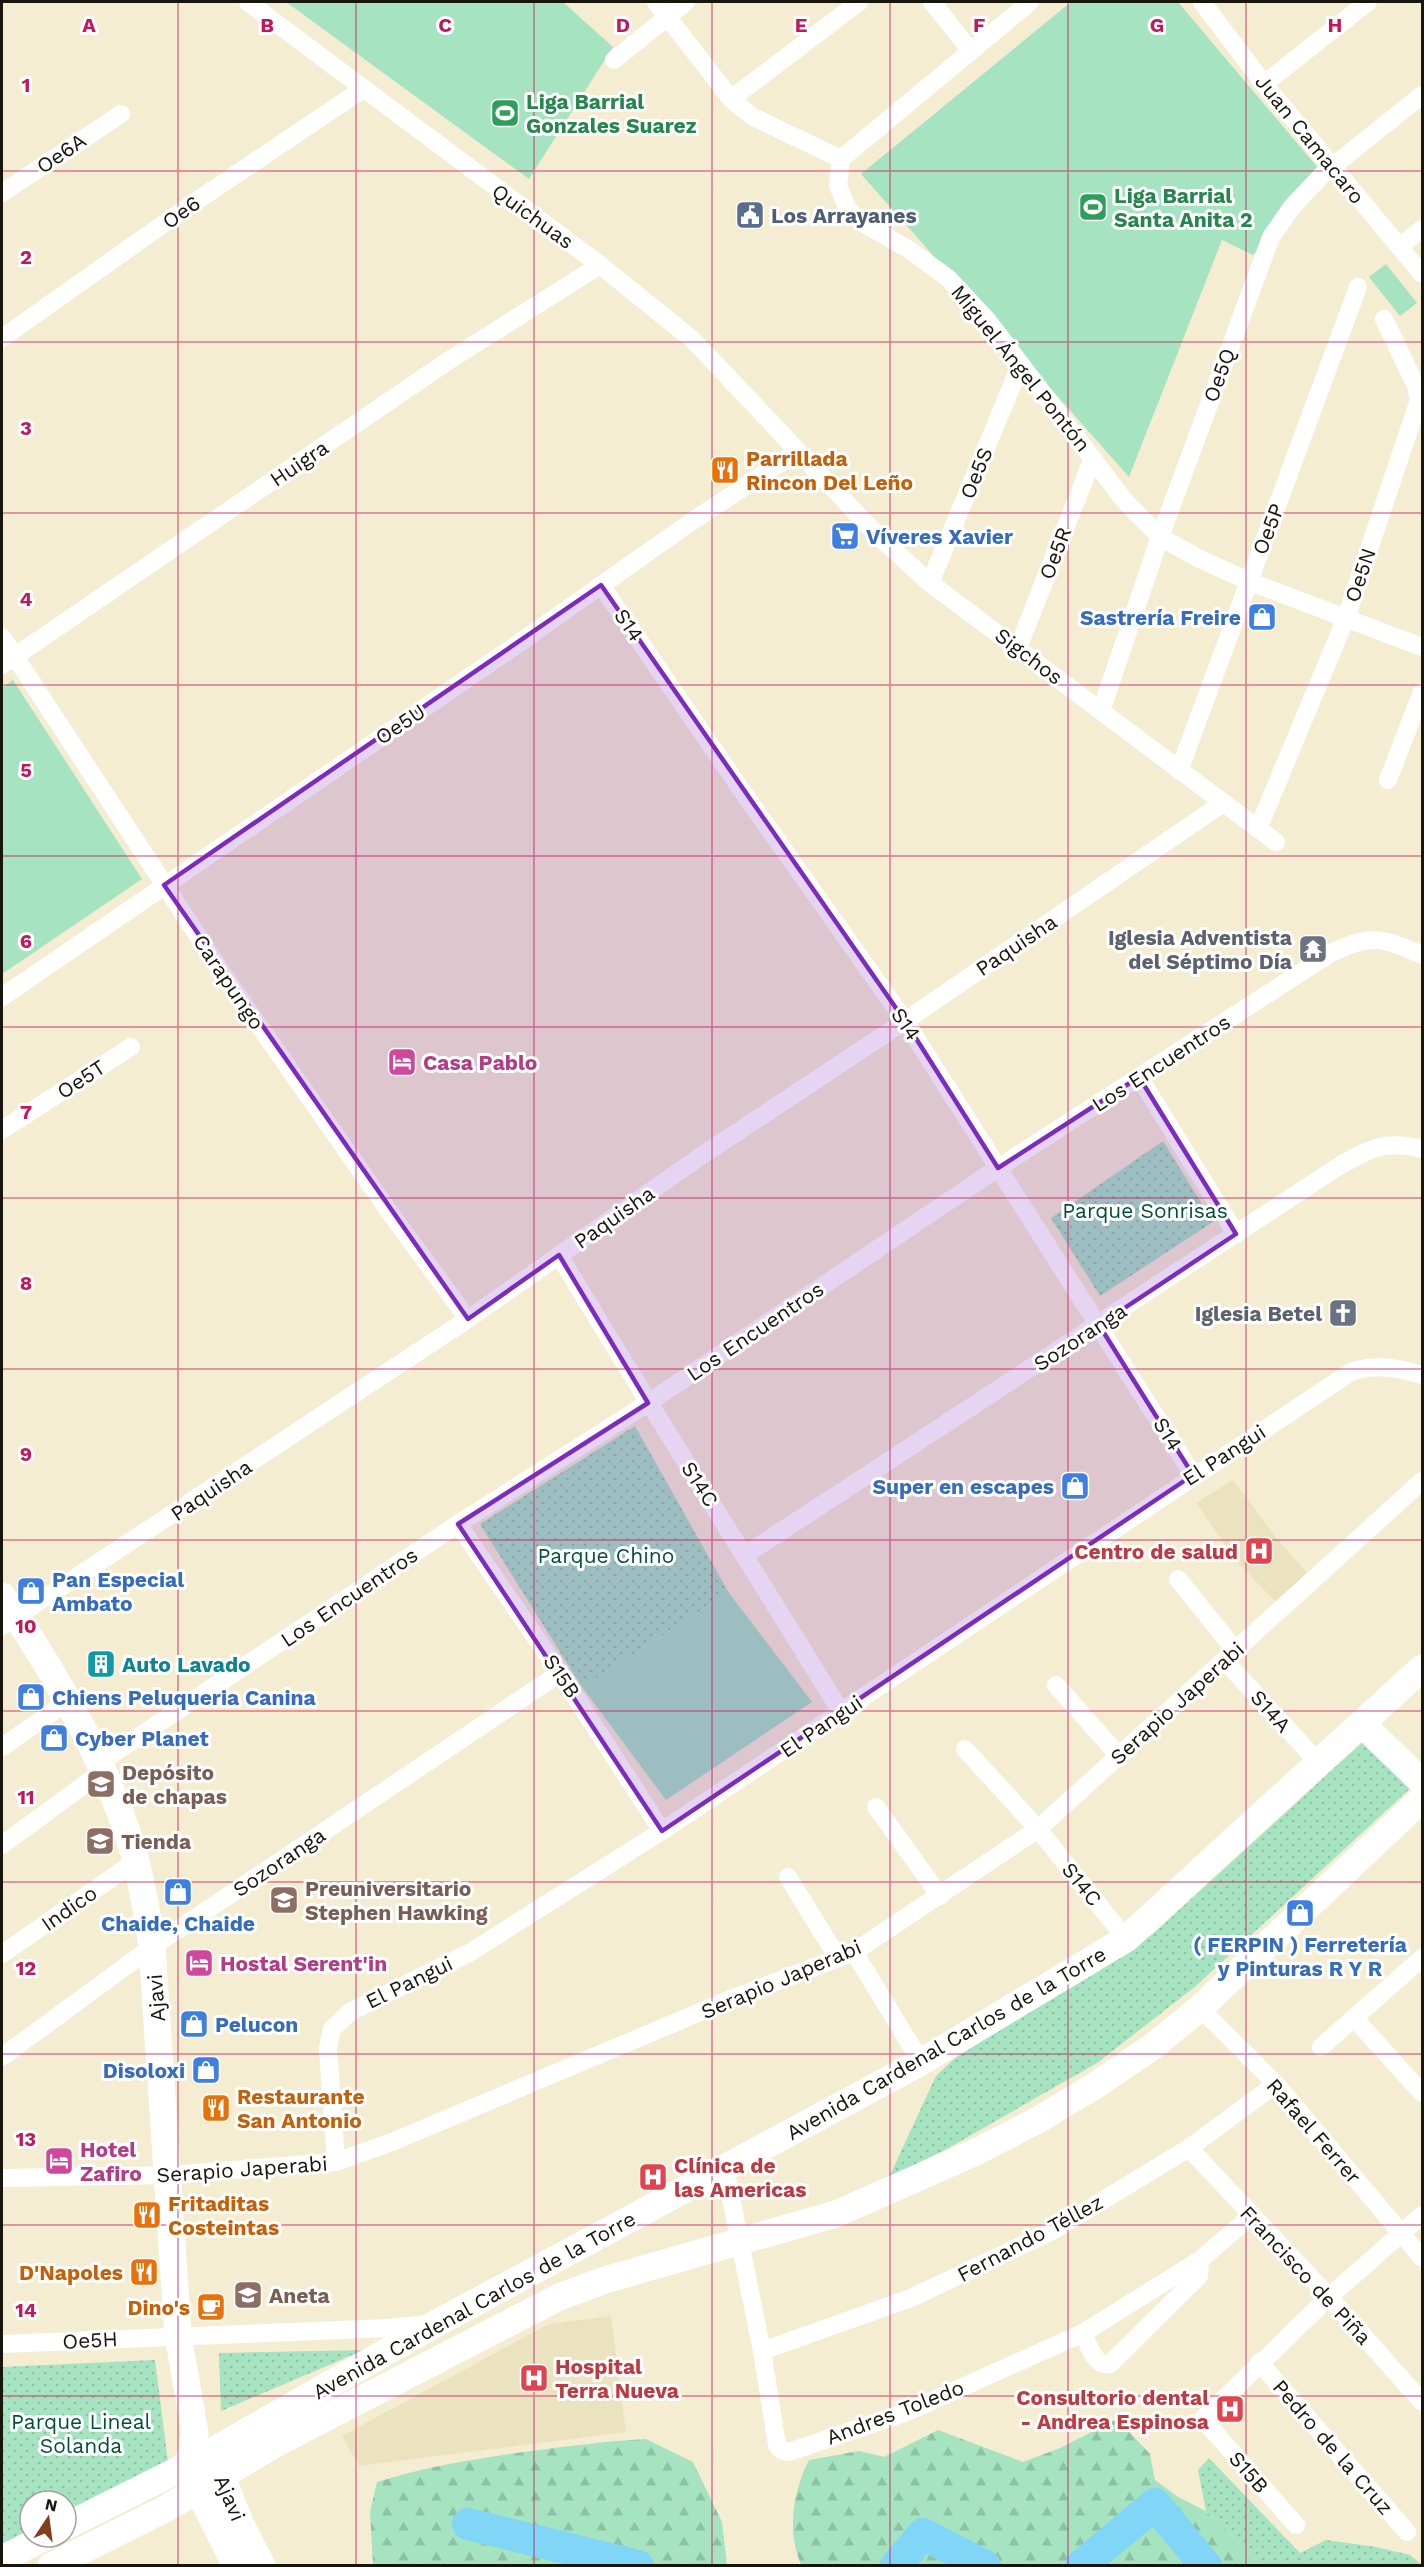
<svg xmlns="http://www.w3.org/2000/svg" width="1424" height="2567" viewBox="0 0 1424 2567" font-family="'Work Sans',sans-serif">
	<style>
		.built { fill: #ebe2bf }
		.grass { fill: url(#grass-dots) }
		.forest { fill: url(#forest-firs) }
		.pitch { fill: #a6e3c1 }
		.lines { fill: none; stroke-linecap: round; stroke-linejoin: round }
		.river { stroke: #81d5f6; stroke-width: 32 }
		.street { stroke: #fff; stroke-width: 18 }
		.secondary { stroke: #fff; stroke-width: 27 }
		.marked { fill: #7b2cbf; fill-opacity: 0.2; stroke: #7b2cbf; stroke-width: 4.5; stroke-linejoin: round }
		.grid { fill: none; stroke: #c2185b; stroke-width: 1.5; stroke-opacity: 0.55 }
		.labels { text-anchor: middle; dominant-baseline: central; stroke-width: 6; stroke-linejoin: round; paint-order: stroke }
		.leisure-label { font-size: 21px; font-weight: bold; fill: #27864d; stroke: #fff; text-anchor: start }
		.street-label { font-size: 21px; fill: #18160c; stroke: #fff }
		.service-label { font-size: 21px; font-weight: bold; fill: #4e5e75; stroke: #fff; text-anchor: start }
		.food-label { font-size: 21px; font-weight: bold; fill: #c56008; stroke: #fff; text-anchor: start }
		.shop-label { font-size: 21px; font-weight: bold; fill: #366cbe; stroke: #fff; text-anchor: start }
		.worship-label { font-size: 21px; font-weight: bold; fill: #5b616d; stroke: #fff; text-anchor: end }
		.hotel-label { font-size: 21px; font-weight: bold; fill: #b23c85; stroke: #fff; text-anchor: start }
		.park-label { font-size: 21px; fill: #005132; stroke: #fff }
		.health-label { font-size: 21px; font-weight: bold; fill: #be3a42; stroke: #fff; text-anchor: end }
		.culture-label { font-size: 21px; font-weight: bold; fill: #0d838f; stroke: #fff; text-anchor: start }
		.education-label { font-size: 21px; font-weight: bold; fill: #785e54; stroke: #fff; text-anchor: start }
		.grid-label { font-size: 20px; text-anchor: middle; font-weight: bold; fill: #c2185b; stroke: #fff; stroke-width: 6; stroke-linejoin: round; paint-order: stroke }
	</style>
	<defs>
		<pattern id="grass-dots" width="8" height="8" patternUnits="userSpaceOnUse" patternTransform="scale(1.5)"><rect width="8" height="8" fill="#a6e3c1"/><path d="M2 2h.1M6 6h.1" fill="none" stroke="#8ec2a5" stroke-width="1.8" stroke-linecap="round"/></pattern>
		<pattern id="forest-firs" width="22" height="20" patternUnits="userSpaceOnUse" patternTransform="scale(1.5)"><rect width="22" height="20" fill="#a6e3c1"/><path d="M5 1l3.5 6h-7zM16 11l3.5 6h-7z" fill="#8ec2a5"/></pattern>
	</defs>
	<rect width="100%" height="100%" fill="#f5edd1"/>
	<g class="built">
		<polygon points="1233,1480 1277,1539 1310,1576 1278,1604 1238,1563 1196,1503"/>
		<polygon points="611,2316 626,2432 359,2466 342,2436 549,2324"/>
	</g>
	<g class="grass">
		<polygon points="1163,1141 1213,1222 1100,1296 1051,1218"/>
		<polygon points="635,1426 729,1593 582,1687 480,1524"/>
		<polygon points="1366,1739 1416,1783 1196,1986 1097,2063 945,2150 889,2177 936,2076 955,2058 1153,1934"/>
		<polygon points="364,2350 221,2411 219,2353"/>
		<polygon points="155,2360 169,2470 66,2515 66,2501 30,2501 30,2531 2,2544 2,2367"/>
		<polygon points="1209,2458 1300,2553 1326,2540 1376,2547 1410,2555 1422,2565 1261,2565 1206,2511 1198,2470"/>
	</g>
	<g class="forest">
		<path d="M1117,2419l33,35 5,26 23,17 28,14 55,54 -459,1c-16,-31 -9,-76 7,-106l50,-9 25,6 54,-27 85,32 37,-14z"/>
		<path d="M646,2439l47,23 29,60 5,43h-354l-3,-53 7,-30c50,-16 102,-24 154,-31 39,-5 77,-10 115,-12z"/>
	</g>
	<g class="pitch">
		<polygon points="286,2 563,2 613,47 529,179"/>
		<polygon points="1071,2 1178,2 1324,175 1253,255 1222,240 1129,477 861,174"/>
		<polygon points="1386,264 1417,303 1400,316 1369,277"/>
		<polygon points="13,680 142,879 2,974 2,688"/>
		<polygon points="729,1593 812,1702 666,1800 582,1687"/>
	</g>
	<g class="lines">
		<g class="river">
			<polyline points="468,2524 638,2566"/>
			<polyline points="896,2566 923,2534 985,2566"/>
			<polyline points="1081,2566 1155,2504 1206,2566"/>
		</g>
		<g class="street">
			<polyline points="248,2 600,265 693,340 878,536 930,583 1276,842"/>
			<polyline points="656,2 731,99 753,117 841,159"/>
			<polyline points="932,2 970,50"/>
			<polyline points="1202,2 1264,84 1422,274"/>
			<polyline points="614,60 686,2"/>
			<polyline points="1264,84 1368,2"/>
			<polyline points="731,99 859,2"/>
			<polyline points="841,159 838,186 849,211 866,225 908,249 948,278 988,321 1124,500 1160,537 1200,559 1248,581 1422,647"/>
			<polyline points="841,159 1030,2"/>
			<polyline points="2,193 121,114"/>
			<polyline points="1399,247 1422,229"/>
			<polyline points="2,338 186,208 363,89"/>
			<polyline points="930,583 1021,364"/>
			<polyline points="601,585 740,788 905,1021 1193,1475"/>
			<polyline points="2,637 225,977 391,1214 468,1319"/>
			<polyline points="1018,648 1093,458"/>
			<polyline points="2,665 448,361 600,265"/>
			<polyline points="1101,711 1160,537 1271,237 1292,207 1323,174 1422,95"/>
			<polyline points="1179,771 1358,287"/>
			<polyline points="1388,780 1422,692"/>
			<polyline points="1258,829 1346,618 1419,400 1416,386 1384,319"/>
			<polyline points="2,997 512,648 691,522 797,452"/>
			<polyline points="1139,1077 1236,1234"/>
			<polyline points="2,1130 131,1047"/>
			<path d="M559,1255c92,154 189,305 282,457"/>
			<polyline points="458,1524 560,1673 662,1831"/>
			<path d="M745,1555l591,-387c33,-19 48,-29 86,-19"/>
			<polyline points="1178,1579 1235,1650"/>
			<polyline points="2,1626 468,1319 701,1156 905,1021 1223,803"/>
			<polyline points="1224,1660 1318,1762"/>
			<polyline points="1056,1685 1119,1756"/>
			<polyline points="2,1747 67,1702"/>
			<polyline points="965,1749 1038,1829 1126,1939"/>
			<path d="M99,1763l359,-239 190,-121 350,-235 333,-215c41,-19 50,-16 91,2"/>
			<polyline points="876,1807 940,1896"/>
			<polyline points="2,1845 103,1771"/>
			<polyline points="788,1877 838,1958"/>
			<polyline points="854,1952 921,2062"/>
			<polyline points="2,1954 136,1861"/>
			<polyline points="1200,2008 1276,2084 1422,2258"/>
			<polyline points="1354,2018 1422,2093"/>
			<polyline points="1321,2047 1422,1958"/>
			<polyline points="2,2057 152,1947 560,1673"/>
			<polyline points="1189,2148 1329,2297 1422,2402"/>
			<path d="M336,2162l-8,-114 4,-19 18,-17 119,-59 193,-122 689,-459c25,-9 46,-4 71,3"/>
			<polyline points="725,2168 762,2351 777,2445 781,2450 789,2452 907,2412 1083,2333 1200,2260 1251,2216"/>
			<polyline points="2,2178 169,2175 336,2162 392,2142 731,1999 854,1952 1038,1829 1422,1481"/>
			<path d="M1083,2333c6,12 11,34 27,31l89,-88 1,-16"/>
			<polyline points="2,2344 389,2328 428,2324"/>
			<polyline points="762,2351 911,2298 1054,2230 1189,2148 1276,2084"/>
			<polyline points="1259,2362 1407,2532"/>
			<polyline points="1296,2525 1203,2419 1329,2297 1422,2215"/>
		</g>
		<g class="secondary">
			<path d="M2,1596c54,77 109,174 134,265 7,28 12,57 16,86l26,388 17,98 -7,32 10,25 38,76"/>
			<polyline points="1362,1724 1422,1782"/>
			<polyline points="216,2463 242,2527 262,2566"/>
			<polyline points="66,2526 188,2465 437,2323 921,2062 1126,1939 1422,1668"/>
			<polyline points="2,2559 45,2537"/>
			<polyline points="51,2566 165,2509 279,2442 559,2297 605,2280 836,2214 976,2152 1038,2120 1096,2085 1152,2047 1200,2008 1422,1799"/>
		</g>
	</g>
	<path class="marked" d="M601,585l304,436 93,147 141,-91 97,157 -137,91 94,150 -531,356 -204,-307 190,-121 -89,-148 -91,64 -304,-434z"/>
	<path class="grid" d="M178,2v2564M356,2v2564M534,2v2564M712,2v2564M890,2v2564M1068,2v2564M1246,2v2564M2,171h1420M2,342h1420M2,513h1420M2,685h1420M2,856h1420M2,1027h1420M2,1198h1420M2,1369h1420M2,1540h1420M2,1711h1420M2,1882h1420M2,2054h1420M2,2225h1420M2,2396h1420"/>
	<defs>
		<g id="stadium-square" transform="scale(1.5)"><rect x="-9" y="-9" width="18" height="18" rx="4" fill="#2e9e5b" stroke="#fff"/><path d="M0-5a6.5 5 0 1 0 0 10a6.5 5 0 1 0 0-10ZM-3.5-1.8h7v3.6h-7Z" fill="#fff"/></g>
		<g id="civic-square" transform="scale(1.5)"><rect x="-9" y="-9" width="18" height="18" rx="4" fill="#5c6f8a" stroke="#fff"/><path d="M-.6-6.5H3V-4.5H.6V-3L4-1V1h2V6H-6V1h2V-1L-.6-3ZM-1.2 2.5V6h2.4V2.5Z" fill="#fff"/></g>
		<g id="restaurant-square" transform="scale(1.5)"><rect x="-9" y="-9" width="18" height="18" rx="4" fill="#e8710a" stroke="#fff"/><path d="M-5-6h1v4h1v-4h1v4h1v-4h1v5L-1.5 .5V6h-2V.5L-5-1ZM5-6V6H3V1.5H1.5Q1.5-4 5-6Z" fill="#fff"/></g>
		<g id="supermarket-square" transform="scale(1.5)"><rect x="-9" y="-9" width="18" height="18" rx="4" fill="#3f7fe0" stroke="#fff"/><path d="M-6-5.5h2.5l.6 2H6L4.5 2H-2.5L-4.4-4H-6ZM-1.5 3.2a1.3 1.3 0 1 0 .1 0ZM3 3.2a1.3 1.3 0 1 0 .1 0Z" fill="#fff"/></g>
		<g id="shop-square" transform="scale(1.5)"><rect x="-9" y="-9" width="18" height="18" rx="4" fill="#3f7fe0" stroke="#fff"/><path d="M-5-2.5h2.3a2.7 3.5 0 0 1 5.4 0H5L5.5 6h-11ZM-1.5-2.5h3a1.5 2.3 0 0 0-3 0Z" fill="#fff"/></g>
		<g id="temple-square" transform="scale(1.5)"><rect x="-9" y="-9" width="18" height="18" rx="4" fill="#6b7280" stroke="#fff"/><path d="M0-6L5-2H3V0L6.5 2.5H4V6H1.5V3h-3V6H-4V2.5H-6.5L-3 0V-2H-5Z" fill="#fff"/></g>
		<g id="hotel-square" transform="scale(1.5)"><rect x="-9" y="-9" width="18" height="18" rx="4" fill="#d1479c" stroke="#fff"/><path d="M-6-4.5h1.5V1H6V5H4.5V3h-9V5H-6ZM-4 0a1.8 1.8 0 1 1 3.6 0ZM.5 0V-2.5h3Q6-2.5 6 0Z" fill="#fff"/></g>
		<g id="church-square" transform="scale(1.5)"><rect x="-9" y="-9" width="18" height="18" rx="4" fill="#6b7280" stroke="#fff"/><path d="M-1.2-6h2.4v3.5h3.3v2.4h-3.3V6h-2.4V-.1h-3.3v-2.4h3.3Z" fill="#fff"/></g>
		<g id="hospital-square" transform="scale(1.5)"><rect x="-9" y="-9" width="18" height="18" rx="4" fill="#e0444e" stroke="#fff"/><path d="M-5-5h3v3.5h4V-5h3V5h-3V1.5h-4V5h-3Z" fill="#fff"/></g>
		<g id="building-square" transform="scale(1.5)"><rect x="-9" y="-9" width="18" height="18" rx="4" fill="#0f9aa8" stroke="#fff"/><path d="M-4-6H4V6H1V3H-1V6H-4ZM-2.5-4.3h1.7v1.8h-1.7ZM.8-4.3h1.7v1.8H.8ZM-2.5-1h1.7V.8h-1.7ZM.8-1h1.7V.8H.8Z" fill="#fff"/></g>
		<g id="school-square" transform="scale(1.5)"><rect x="-9" y="-9" width="18" height="18" rx="4" fill="#8d6e63" stroke="#fff"/><path d="M0-5L7-2L0 1L-7-2ZM-4 1L0 2.5L4 1V4Q0 6-4 4Z" fill="#fff"/></g>
		<g id="cafe-square" transform="scale(1.5)"><rect x="-9" y="-9" width="18" height="18" rx="4" fill="#e8710a" stroke="#fff"/><path d="M-5.5-4.5H6V0H3Q3 3.5 0 3.5H-2.5Q-5.5 3.5-5.5 0ZM3-3.2v2h1.7v-2ZM-6 4.5H4V6H-6Z" fill="#fff"/></g>
	</defs>
	<g fill-rule="evenodd">
		<use href="#stadium-square" x="505" y="113"/>
		<use href="#stadium-square" x="1093" y="207"/>
		<use href="#civic-square" x="750" y="215"/>
		<use href="#restaurant-square" x="725" y="470"/>
		<use href="#supermarket-square" x="845" y="536"/>
		<use href="#shop-square" x="1262" y="617"/>
		<use href="#temple-square" x="1313" y="949"/>
		<use href="#hotel-square" x="402" y="1062"/>
		<use href="#church-square" x="1343" y="1313"/>
		<use href="#shop-square" x="1075" y="1486"/>
		<use href="#hospital-square" x="1259" y="1551"/>
		<use href="#shop-square" x="31" y="1591"/>
		<use href="#building-square" x="101" y="1664"/>
		<use href="#shop-square" x="31" y="1697"/>
		<use href="#shop-square" x="54" y="1738"/>
		<use href="#school-square" x="101" y="1784"/>
		<use href="#school-square" x="100" y="1841"/>
		<use href="#shop-square" x="178" y="1892"/>
		<use href="#school-square" x="284" y="1900"/>
		<use href="#shop-square" x="1300" y="1913"/>
		<use href="#hotel-square" x="199" y="1963"/>
		<use href="#shop-square" x="194" y="2024"/>
		<use href="#shop-square" x="206" y="2070"/>
		<use href="#restaurant-square" x="216" y="2108"/>
		<use href="#hotel-square" x="59" y="2161"/>
		<use href="#hospital-square" x="653" y="2177"/>
		<use href="#restaurant-square" x="147" y="2215"/>
		<use href="#restaurant-square" x="144" y="2272"/>
		<use href="#school-square" x="248" y="2295"/>
		<use href="#cafe-square" x="211" y="2307"/>
		<use href="#hospital-square" x="534" y="2378"/>
		<use href="#hospital-square" x="1230" y="2409"/>
	</g>
	<g class="labels">
		<g class="leisure-label">
			<text x="526" y="101">Liga Barrial<tspan x="526" dy="24">Gonzales Suarez</tspan></text>
			<text x="1114" y="195">Liga Barrial<tspan x="1114" dy="24">Santa Anita 2</tspan></text>
		</g>
		<g class="street-label">
			<text transform="translate(1310 139) rotate(51)">Juan Camacaro</text>
			<text transform="translate(61 153) rotate(-34)">Oe6A</text>
			<text transform="translate(181 212) rotate(-35)">Oe6</text>
			<text transform="translate(533 216) rotate(36)">Quichuas</text>
			<text transform="translate(1021 368) rotate(51)">Miguel Ángel Pontón</text>
			<text transform="translate(1219 375) rotate(-70)">Oe5Q</text>
			<text transform="translate(299 463) rotate(-34)">Huigra</text>
			<text transform="translate(976 473) rotate(-68)">Oe5S</text>
			<text transform="translate(1268 529) rotate(-69)">Oe5P</text>
			<text transform="translate(1055 553) rotate(-69)">Oe5R</text>
			<text transform="translate(1360 575) rotate(-71)">Oe5N</text>
			<text transform="translate(629 625) rotate(56)">S14</text>
			<text transform="translate(1029 656) rotate(37)">Sigchos</text>
			<text transform="translate(400 724) rotate(-34)">Oe5U</text>
			<text transform="translate(1016 945) rotate(-34)">Paquisha</text>
			<text transform="translate(229 982) rotate(56)">Carapungo</text>
			<text transform="translate(906 1024) rotate(56)">S14</text>
			<text transform="translate(1161 1063) rotate(-33)">Los Encuentros</text>
			<text transform="translate(81 1079) rotate(-33)">Oe5T</text>
			<text transform="translate(614 1217) rotate(-35)">Paquisha</text>
			<text transform="translate(755 1331) rotate(-34)">Los Encuentros</text>
			<text transform="translate(1080 1337) rotate(-33)">Sozoranga</text>
			<text transform="translate(1168 1434) rotate(58)">S14</text>
			<text transform="translate(1224 1455) rotate(-33)">El Pangui</text>
			<text transform="translate(700 1484) rotate(57)">S14C</text>
			<text transform="translate(211 1490) rotate(-34)">Paquisha</text>
			<text transform="translate(349 1597) rotate(-34)">Los Encuentros</text>
			<text transform="translate(562 1676) rotate(56)">S15B</text>
			<text transform="translate(1177 1703) rotate(-42)">Serapio Japerabi</text>
			<text transform="translate(1271 1711) rotate(48)">S14A</text>
			<text transform="translate(821 1726) rotate(-34)">El Pangui</text>
			<text transform="translate(279 1862) rotate(-34)">Sozoranga</text>
			<text transform="translate(1082 1884) rotate(51)">S14C</text>
			<text transform="translate(69 1908) rotate(-35)">Indico</text>
			<text transform="translate(781 1979) rotate(-23)">Serapio Japerabi</text>
			<text transform="translate(409 1982) rotate(-26)">El Pangui</text>
			<text transform="translate(156 1998) rotate(-94)">Ajavi</text>
			<text transform="translate(946 2043) rotate(-30)">Avenida Cardenal Carlos de la Torre</text>
			<text transform="translate(1314 2131) rotate(49)">Rafael Ferrer</text>
			<text transform="translate(242 2169) rotate(-4)">Serapio Japerabi</text>
			<text transform="translate(1030 2238) rotate(-28)">Fernando Téllez</text>
			<text transform="translate(1306 2275) rotate(47)">Francisco de Piña</text>
			<text transform="translate(474 2305) rotate(-29)">Avenida Cardenal Carlos de la Torre</text>
			<text transform="translate(90 2340) rotate(-3)">Oe5H</text>
			<text transform="translate(895 2412) rotate(-21)">Andres Toledo</text>
			<text transform="translate(1333 2447) rotate(49)">Pedro de la Cruz</text>
			<text transform="translate(1249 2472) rotate(49)">S15B</text>
			<text transform="translate(230 2498) rotate(67)">Ajavi</text>
		</g>
		<g class="service-label">
			<text x="771" y="215">Los Arrayanes</text>
		</g>
		<g class="food-label">
			<text x="746" y="458">Parrillada<tspan x="746" dy="24">Rincon Del Leño</tspan></text>
			<text x="237" y="2096">Restaurante<tspan x="237" dy="24">San Antonio</tspan></text>
			<text x="168" y="2203">Fritaditas<tspan x="168" dy="24">Costeintas</tspan></text>
			<text x="123" y="2272" text-anchor="end">D'Napoles</text>
			<text x="190" y="2307" text-anchor="end">Dino's</text>
		</g>
		<g class="shop-label">
			<text x="866" y="536">Víveres Xavier</text>
			<text x="1241" y="617" text-anchor="end">Sastrería Freire</text>
			<text x="1054" y="1486" text-anchor="end">Super en escapes</text>
			<text x="52" y="1579">Pan Especial<tspan x="52" dy="24">Ambato</tspan></text>
			<text x="52" y="1697">Chiens Peluqueria Canina</text>
			<text x="75" y="1738">Cyber Planet</text>
			<text x="178" y="1923" text-anchor="middle">Chaide, Chaide</text>
			<text x="1300" y="1944" text-anchor="middle">( FERPIN ) Ferretería<tspan x="1300" dy="24">y Pinturas R Y R</tspan></text>
			<text x="215" y="2024">Pelucon</text>
			<text x="185" y="2070" text-anchor="end">Disoloxi</text>
		</g>
		<g class="worship-label">
			<text x="1292" y="937">Iglesia Adventista<tspan x="1292" dy="24">del Séptimo Día</tspan></text>
			<text x="1322" y="1313">Iglesia Betel</text>
		</g>
		<g class="hotel-label">
			<text x="423" y="1062">Casa Pablo</text>
			<text x="220" y="1963">Hostal Serent'in</text>
			<text x="80" y="2149">Hotel<tspan x="80" dy="24">Zafiro</tspan></text>
		</g>
		<g class="park-label">
			<text x="1145" y="1210">Parque Sonrisas</text>
			<text x="606" y="1555">Parque Chino</text>
			<text x="81" y="2421">Parque Lineal<tspan x="81" dy="24">Solanda</tspan></text>
		</g>
		<g class="health-label">
			<text x="1238" y="1551">Centro de salud</text>
			<text x="674" y="2165" text-anchor="start">Clínica de<tspan x="674" dy="24">las Americas</tspan></text>
			<text x="555" y="2366" text-anchor="start">Hospital<tspan x="555" dy="24">Terra Nueva</tspan></text>
			<text x="1209" y="2397">Consultorio dental<tspan x="1209" dy="24">- Andrea Espinosa</tspan></text>
		</g>
		<g class="culture-label">
			<text x="122" y="1664">Auto Lavado</text>
		</g>
		<g class="education-label">
			<text x="122" y="1772">Depósito<tspan x="122" dy="24">de chapas</tspan></text>
			<text x="121" y="1841">Tienda</text>
			<text x="305" y="1888">Preuniversitario<tspan x="305" dy="24">Stephen Hawking</tspan></text>
			<text x="269" y="2295">Aneta</text>
		</g>
	</g>
	<g class="grid-label">
		<text x="89" y="32">A</text>
		<text x="267" y="32">B</text>
		<text x="445" y="32">C</text>
		<text x="623" y="32">D</text>
		<text x="801" y="32">E</text>
		<text x="979" y="32">F</text>
		<text x="1157" y="32">G</text>
		<text x="1335" y="32">H</text>
		<text x="26" y="92">1</text>
		<text x="26" y="264">2</text>
		<text x="26" y="435">3</text>
		<text x="26" y="606">4</text>
		<text x="26" y="777">5</text>
		<text x="26" y="948">6</text>
		<text x="26" y="1119">7</text>
		<text x="26" y="1290">8</text>
		<text x="26" y="1461">9</text>
		<text x="26" y="1633">10</text>
		<text x="26" y="1804">11</text>
		<text x="26" y="1975">12</text>
		<text x="26" y="2146">13</text>
		<text x="26" y="2317">14</text>
	</g>
	<rect width="1424" height="2567" fill="none" stroke="#18160c" stroke-width="6"/>
	<g transform="translate(48 2519) rotate(13)"><circle r="28" fill="#ffffff" stroke="#a3a29e" stroke-width="1.5"/>
	<path d="M0-4.5L10 22L0 15L-10 22Z" fill="#853e1b"/>
	<text y="-9" font-size="16" font-weight="bold" text-anchor="middle" fill="#18160c">N</text>
	</g>
</svg>
